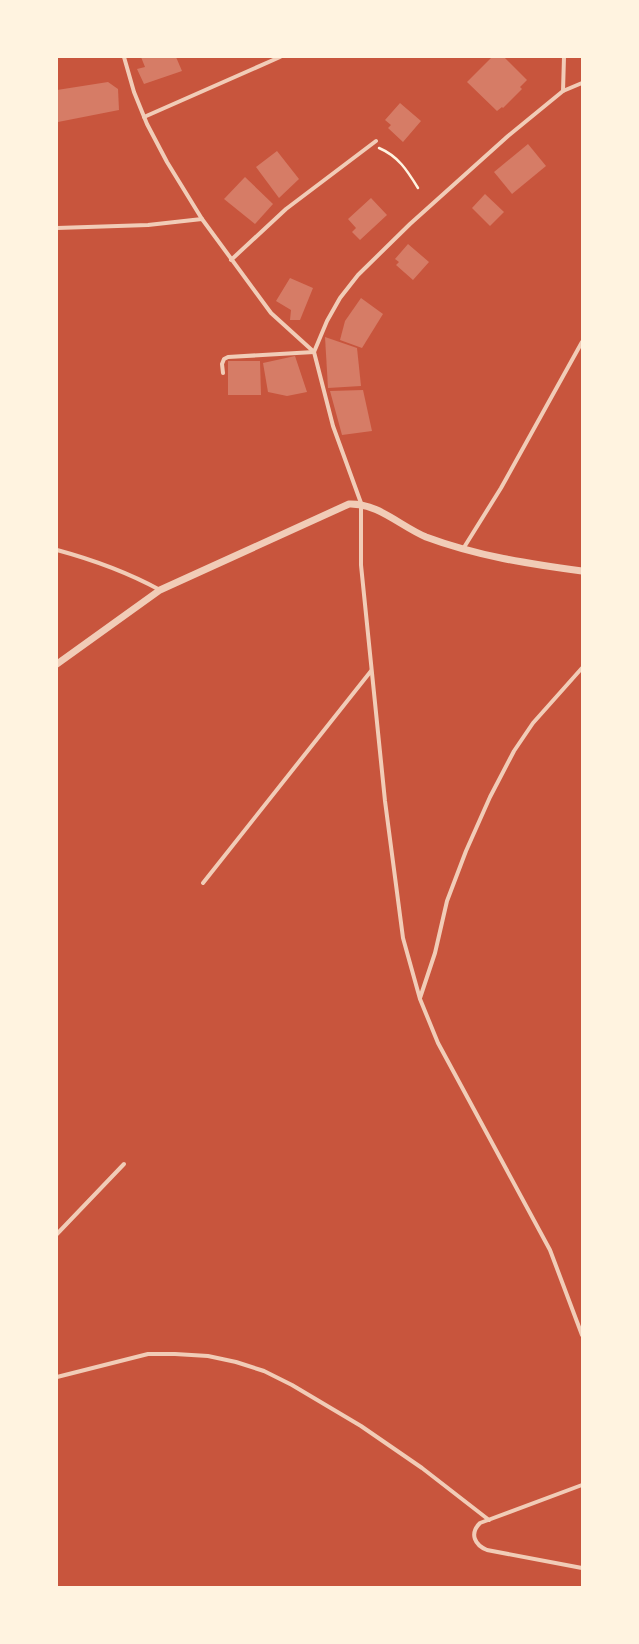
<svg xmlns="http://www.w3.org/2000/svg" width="639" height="1644" viewBox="0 0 639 1644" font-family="'Sofia Sans Condensed',sans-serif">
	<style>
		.building { fill: #d67c66 }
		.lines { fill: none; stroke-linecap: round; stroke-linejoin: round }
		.path { stroke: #fff3e0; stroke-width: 2.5 }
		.minor { stroke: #f1ccb7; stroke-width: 4 }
		.tertiary { stroke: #f1ccb7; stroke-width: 7 }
	</style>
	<rect width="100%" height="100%" fill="#c8553d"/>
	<g class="building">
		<polygon points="141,57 176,57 182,71 144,84 137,69 145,67"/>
		<polygon points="492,57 504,57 527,80 520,87 522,89 503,108 502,107 497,111 467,82"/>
		<polygon points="108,82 118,89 119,110 58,122 57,121 57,90"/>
		<polygon points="400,103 421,121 403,142 388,128 391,125 385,120"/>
		<polygon points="528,144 546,166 512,194 494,172"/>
		<polygon points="277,151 299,179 279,198 256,167"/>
		<polygon points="245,177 273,204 255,224 224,199"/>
		<polygon points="485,194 504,212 490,226 472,208"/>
		<polygon points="371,198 387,215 360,240 352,232 356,228 348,219"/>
		<polygon points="408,244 429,262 413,280 396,265 399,262 395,259"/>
		<polygon points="290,278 313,288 300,320 290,320 291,310 276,301"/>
		<polygon points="361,298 383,314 362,348 340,340 345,321"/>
		<polygon points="325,337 357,348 361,386 328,388"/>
		<polygon points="295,356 307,392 287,396 268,392 263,363"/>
		<polygon points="228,361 260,361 261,395 228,395"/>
		<polygon points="363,390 372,431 342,435 330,391"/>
	</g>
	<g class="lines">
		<path class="path" d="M379,148c19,8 28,22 39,40"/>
		<g class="minor">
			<polyline points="124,57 134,92 147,124 167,162 202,219 271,313 314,352 333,426 361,503 361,565 385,801 403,938 420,999 438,1043 550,1250 582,1335"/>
			<polyline points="563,91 564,57"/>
			<polyline points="144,117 280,57"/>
			<polyline points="57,228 148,225 202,219"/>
			<polyline points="231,260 286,209 376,141"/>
			<polyline points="223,373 222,364 224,359 228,357 314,352 327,321 340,298 358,275 410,224 508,136 563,91 582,83"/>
			<polyline points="463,549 501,488 582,342"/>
			<path d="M57,550c37,10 70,22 103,40"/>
			<polyline points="203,883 371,671"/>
			<polyline points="420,998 435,953 447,901 466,851 490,797 514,751 533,723 582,668"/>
			<polyline points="57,1234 124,1164"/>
			<polyline points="57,1377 148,1354 175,1354 208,1356 236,1362 264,1371 292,1385 361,1426 422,1468 489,1520"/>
			<path d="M582,1485l-102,38c-11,11 -5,22 7,27l95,18"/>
		</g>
		<path class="tertiary" d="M57,664l103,-74 189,-86c29,-1 51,22 77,33 51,19 103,27 156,34"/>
	</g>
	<rect width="639" height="1644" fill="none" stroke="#fff3e0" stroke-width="116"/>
</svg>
